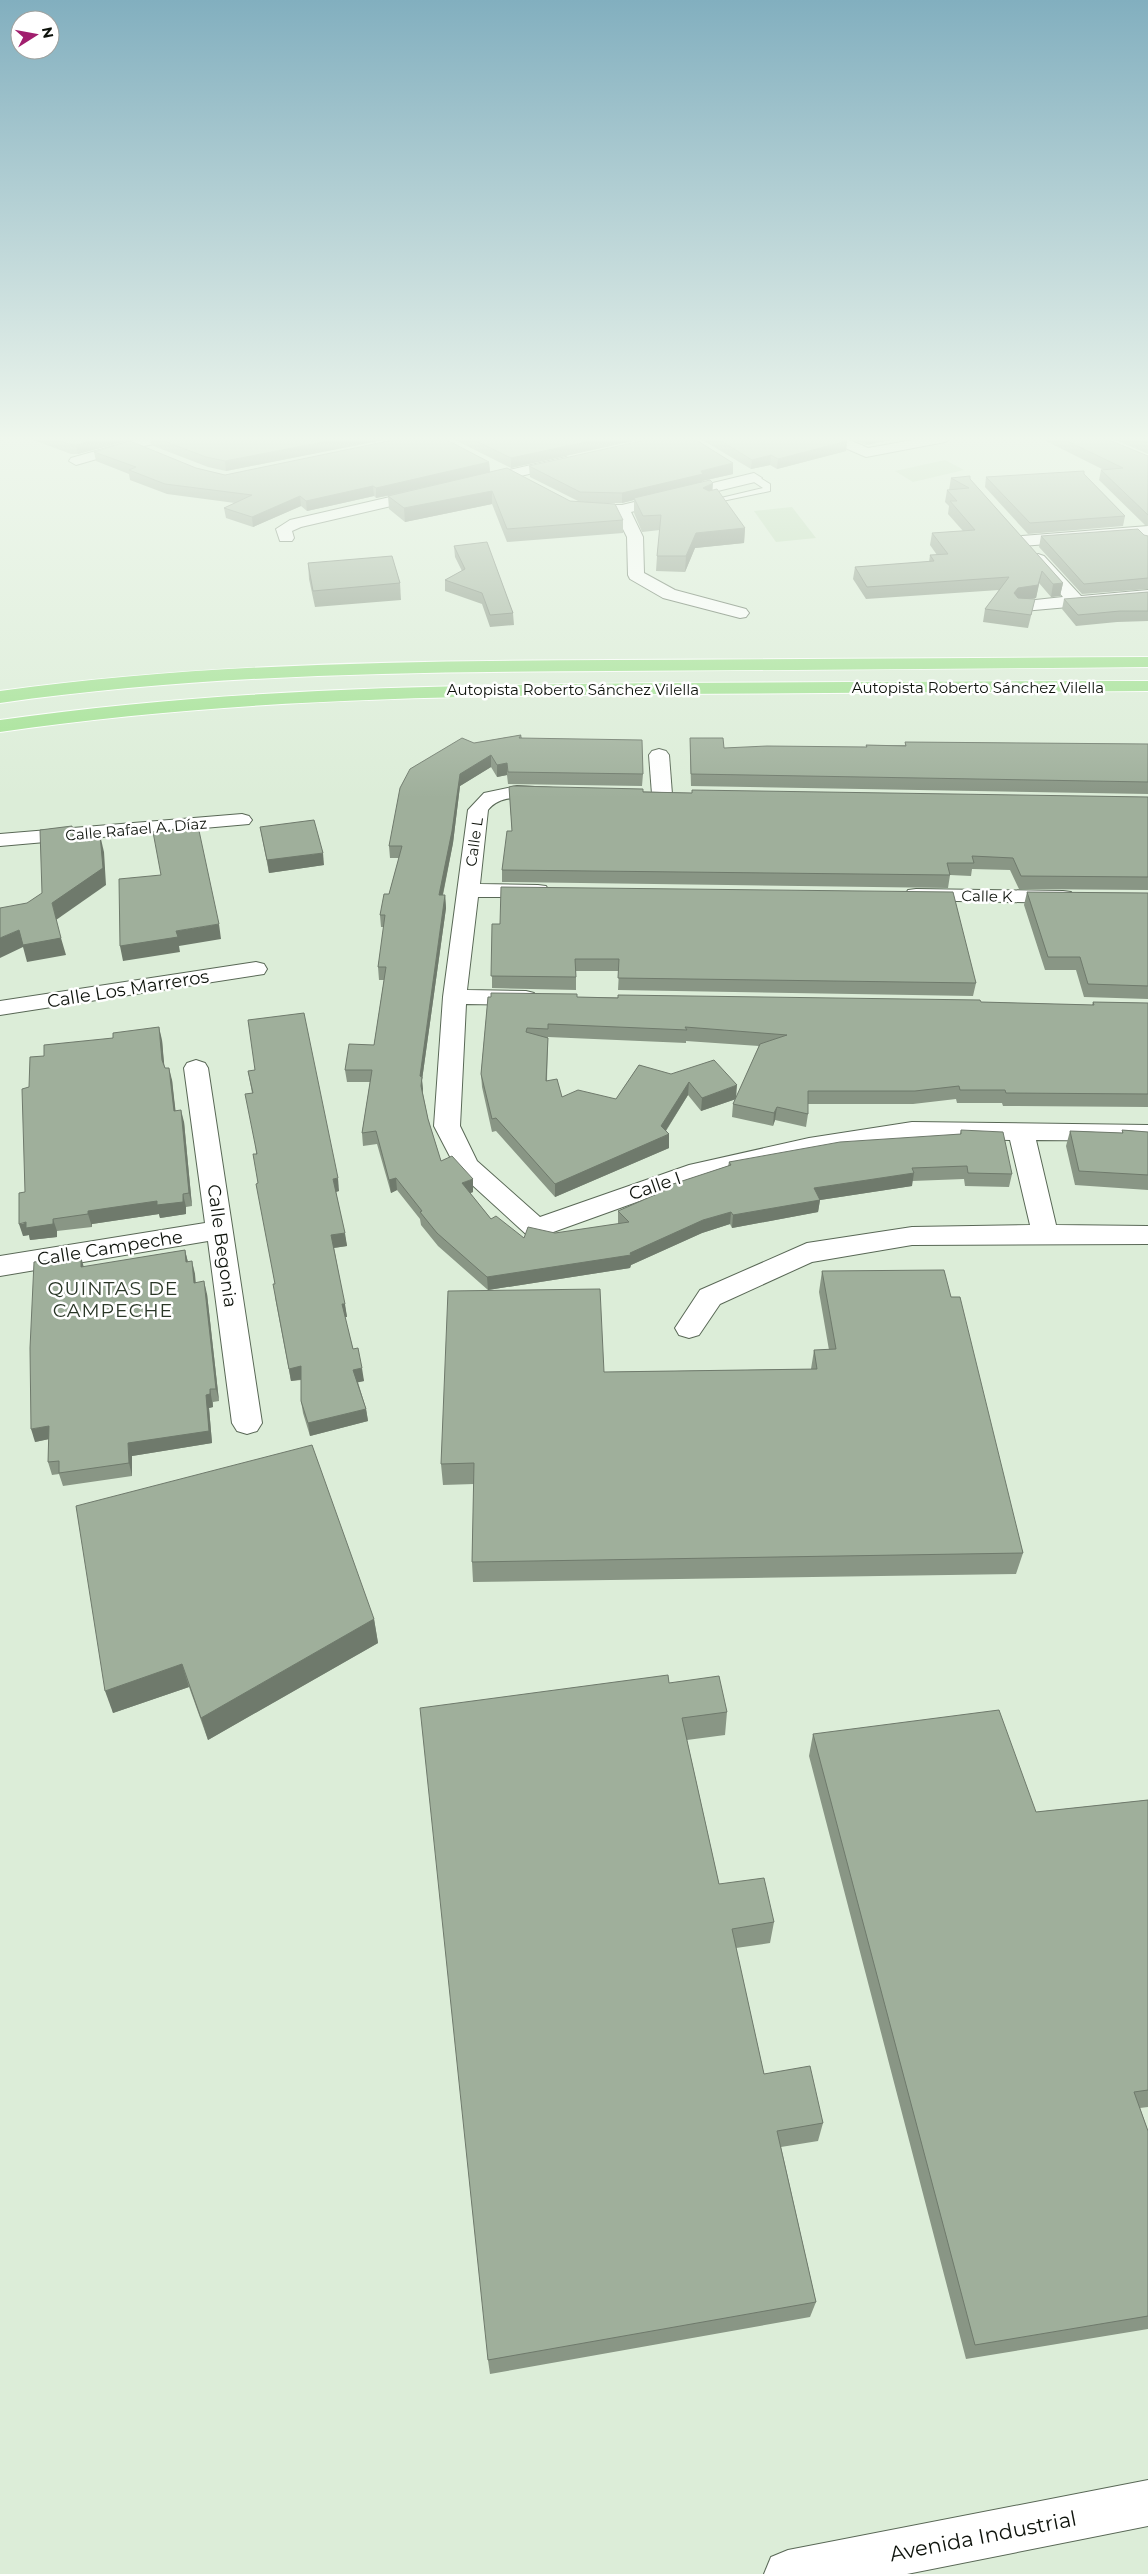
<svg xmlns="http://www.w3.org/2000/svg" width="1148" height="2574" viewBox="0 0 1148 2574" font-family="Montserrat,sans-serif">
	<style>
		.green { fill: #bedab7 }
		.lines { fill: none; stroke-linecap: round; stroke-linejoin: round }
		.lane-casing { stroke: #596856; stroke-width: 2 }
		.street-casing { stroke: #596856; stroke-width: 2 }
		.highway-casing { stroke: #fff; stroke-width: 2 }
		.lane { fill: #fff; fill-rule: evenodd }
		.street { fill: #fff; fill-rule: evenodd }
		.highway { fill: #a1e191; fill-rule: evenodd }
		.wall { fill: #899685; fill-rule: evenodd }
		.shaded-wall { fill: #6f7a6c }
		.building { fill: #9faf9b; stroke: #6f7a6c }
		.labels { text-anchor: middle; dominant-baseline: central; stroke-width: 5; stroke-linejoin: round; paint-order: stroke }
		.far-street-label { font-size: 15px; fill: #0e130c; stroke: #fff }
		.street-label { font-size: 18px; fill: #0e130c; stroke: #fff }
		.neighbourhood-label { font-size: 19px; letter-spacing: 1px; fill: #293626; stroke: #fff }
		.near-street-label { font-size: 21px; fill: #0e130c; stroke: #fff }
	</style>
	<rect width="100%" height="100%" fill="#dcedd8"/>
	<g class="green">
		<polygon points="945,460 964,470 913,482 895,471"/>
		<polygon points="792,507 816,538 776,542 754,511"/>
	</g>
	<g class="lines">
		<g class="lane-casing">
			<polygon id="lane" points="751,476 757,476 770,484 770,491 708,504 704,502 763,488 751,480"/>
		</g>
		<g class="street-casing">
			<g id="street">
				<polygon points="142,438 169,438 167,441 135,448 76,465 69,461 71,458"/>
				<polygon points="827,438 845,438 868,448 924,438 952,438 945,442 866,457 829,441"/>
				<polygon points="566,457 573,461 571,464 479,486 471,481 474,478"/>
				<polygon points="754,473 762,478 759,481 631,512 643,537 644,573 675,590 746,609 749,613 746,617 740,618 663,598 630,579 628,575 627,537 616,515 582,515 574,510 582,505 622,505"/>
				<polygon points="425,489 430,491 433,494 430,497 301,527 292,531 294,538 292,541 280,541 276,529 290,520"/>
				<polygon points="1148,526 1148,536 1022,546 1014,541 1022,536"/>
				<polygon points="1038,554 1044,556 1081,596 1148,590 1148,600 1023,611 1017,610 1014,606 1017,602 1063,597 1030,559"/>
				<polygon points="659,749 666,751 669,755 672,794 669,798 655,798 652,794 649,755 652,751"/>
				<path d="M517,786l36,2 3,4 -3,4c-21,6 -49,-6 -65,14l-8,74 58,1 8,1 3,5 -3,5 -8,1h-60l-11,93 59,1 8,2 4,5 -4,5 -8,2 -60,-1 -6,122 17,35 63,56 149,-52 120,-27 103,-16 236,3v16l-112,-1 20,85 92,1v18l-236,1 -100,17 -92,42 -21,31 -10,3 -10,-3 -4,-7 25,-38 107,-47 105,-16 118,-2 -20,-85 -98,-2 -103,16 -114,27 -150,54 -9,2 -9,-2 -69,-63 -24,-46 9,-129 25,-187 16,-17z"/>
				<polygon points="242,814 249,816 252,820 249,824 0,846 0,834"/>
				<polygon points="916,889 1063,891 1071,892 1074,897 1071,902 1063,903 908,900 905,895 908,890"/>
				<polygon points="256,962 264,964 267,969 264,974 0,1015 0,1001"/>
				<polygon points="196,1060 205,1063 208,1068 262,1423 257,1431 247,1434 237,1431 232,1423 208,1241 0,1276 0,1256 205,1223 184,1068 187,1063"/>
				<polygon points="1148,2480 1148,2526 907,2574 764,2574 771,2557 788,2550"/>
			</g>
		</g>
		<g class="highway-casing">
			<g id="highway">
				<path d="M1148,657v10c-179,2 -358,3 -537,4 -205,1 -408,3 -611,32v-12c203,-28 406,-30 611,-31 179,-1 358,-2 537,-3z"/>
				<path d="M1148,681v10c-160,1 -320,2 -480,3 -225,2 -444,5 -668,38v-12c223,-32 444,-35 668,-37 160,-1 320,-2 480,-2z"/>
			</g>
		</g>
		<use href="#lane" class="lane"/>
		<use href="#street" class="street"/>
		<use href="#highway" class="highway"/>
	</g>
	<g class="wall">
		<polygon points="28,438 137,438 78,454 71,454"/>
		<polygon points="150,438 393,438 226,471 208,467 151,445"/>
		<polygon points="451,438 646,438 511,468"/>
		<polygon points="699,438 840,438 847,441 846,451 777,469 770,465 751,469"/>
		<polygon points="849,438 899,438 866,445"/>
		<polygon points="1040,438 1104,438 1148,456 1148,526 1145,525 1099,480 1101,470 1104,470"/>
		<polygon points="1111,438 1148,438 1148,454"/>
		<polygon points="94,452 196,468 225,475 489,462 490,472 570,501 578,501 530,477 529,466 733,474 702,481 702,482 712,490 745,528 744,543 695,548 685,572 656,571 657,556 660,530 642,532 634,513 634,500 622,503 599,503 623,520 623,533 507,542 492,504 405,522 389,509 388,496 376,498 374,496 307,511 301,506 253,527 226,518 224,508 235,503 167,494 130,480 129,474 96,461"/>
		<polygon points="1084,474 1125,516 1123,526 1028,534 985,487 986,477"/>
		<polygon points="951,478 970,479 1063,583 1060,596 1051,597 1039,583 1036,598 1029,599 1032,612 1028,628 983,622 985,609 999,590 866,599 853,579 855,567 929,562 930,555 937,555 930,545 932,533 963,531 948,514 949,506 945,502 947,490 950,490 949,490"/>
		<polygon points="1144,535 1148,536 1148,589 1082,594 1039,547 1041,536"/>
		<polygon points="454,546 513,613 514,625 490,627 482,604 445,591 445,580 462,571 455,557"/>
		<polygon points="308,563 400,583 401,600 315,607 309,579"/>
		<polygon points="1148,592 1148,621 1117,622 1076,626 1062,609 1064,599"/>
		<polygon points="521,735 522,738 643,774 642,786 508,784 507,775 497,777 491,767 460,786 453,843 443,895 445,895 446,908 422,1080 423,1094 428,1119 441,1161 473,1192 470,1193 491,1219 524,1238 618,1224 618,1211 663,1192 664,1187 728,1166 729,1162 960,1134 961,1130 1012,1174 1009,1187 965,1186 964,1179 912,1181 912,1186 820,1200 818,1212 732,1228 730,1224 702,1233 631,1265 630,1268 488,1290 438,1246 421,1225 420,1219 397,1190 391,1193 377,1144 363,1146 362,1133 370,1082 347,1082 345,1070 374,1045 384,980 379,980 378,967 384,927 381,927 380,915 389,894 399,858 390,858 389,846 474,743"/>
		<polygon points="690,738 724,748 866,747 866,745 905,745 905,742 1148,744 1148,794 691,786 690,750"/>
		<polygon points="509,787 692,793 1148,797 1148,890 1019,889 1010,870 972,869 971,876 950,875 948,888 502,882 502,870 512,831"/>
		<polygon points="260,827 324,865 269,873"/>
		<polygon points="1027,892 1148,893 1148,999 1084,997 1076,970 1045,970 1024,905"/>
		<polygon points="492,924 976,983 973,996 618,990 619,971 576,971 576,990 492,988"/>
		<path d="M488,997h89l404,5 111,3 1,-3 55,1v104l-145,-1 -1,-3h-45l-1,-4 -43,5h-105v10l-2,13 -31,-7 -2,6 -41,-9 1,-13 3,-5 -35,12 -13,-16 -22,36 3,3v14l-114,49 -59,-66 -4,1 -10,-45 -1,-13zM548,1037l138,6v-2l73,5 -23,52 -97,-33 -23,34 -54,-2 -15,-16z"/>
		<polygon points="162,1040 164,1067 172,1080 175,1110 184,1122 192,1206 186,1207 186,1214 160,1218 159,1214 92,1224 92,1227 57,1231 57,1237 30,1240 29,1235 23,1236 25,1192"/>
		<polygon points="248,1071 339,1191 336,1192 347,1246 334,1248 347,1317 345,1317 353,1349 364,1381 358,1382 366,1409 368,1421 310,1436 303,1413 301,1401 301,1380 291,1381 275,1297 275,1284 258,1183 252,1093"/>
		<polygon points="1122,1130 1148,1132 1148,1190 1075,1185 1066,1146 1070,1131 1122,1133"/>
		<polygon points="185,1250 188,1262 195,1274 195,1282 207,1294 219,1401 213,1402 213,1407 209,1408 212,1443 132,1456 132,1476 63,1486 59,1474 52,1475 48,1462 49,1439 35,1442 84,1267"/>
		<polygon points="822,1271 951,1297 1023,1553 1016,1574 473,1582 472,1562 474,1484 443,1485 441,1464 604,1372 811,1369 814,1350 829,1350 819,1292"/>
		<polygon points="76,1506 374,1619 378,1643 208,1740 189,1687 113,1713"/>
		<polygon points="669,1683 727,1712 725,1735 687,1740 719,1884 774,1922 770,1943 736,1948 764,2074 823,2123 818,2141 781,2147 816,2302 810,2317 490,2374 488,2360"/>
		<polygon points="813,1734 1036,1812 1148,1800 1148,2107 1140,2108 1148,2131 1148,2329 966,2359 809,1756"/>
	</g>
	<g class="shaded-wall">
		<polygon points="0,438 14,438 0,441"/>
		<polygon points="101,438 137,438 78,454 76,445"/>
		<polygon points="344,438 393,438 226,471 225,461"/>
		<polygon points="604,438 646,438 511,468 511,458"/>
		<polygon points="867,438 899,438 866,445"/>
		<polygon points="847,441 846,451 777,469 778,459"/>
		<polygon points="771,455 770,465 751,469 752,460"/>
		<polygon points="489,462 490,472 376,498 376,488"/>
		<polygon points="733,463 733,474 702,481 702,484 634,498 634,500 622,503 622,493 701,471"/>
		<polygon points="713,483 712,498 703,488"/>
		<polygon points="373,486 374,496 307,511 306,501"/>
		<polygon points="492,491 492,504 405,522 404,508"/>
		<polygon points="300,496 301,506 253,527 252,517"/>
		<polygon points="745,528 744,543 695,548 685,572 686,556 696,533"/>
		<polygon points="1042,571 1036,598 1016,601 1014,593 1018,588"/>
		<polygon points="1063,583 1060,596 1051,597 1053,584"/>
		<polygon points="491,755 491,767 460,786 453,843 440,908 439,895 460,774"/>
		<polygon points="507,763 507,775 497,777 497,765"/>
		<polygon points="72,826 76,843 73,838"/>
		<polygon points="100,835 104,852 106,885 56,920 52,903"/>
		<polygon points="323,853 324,865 269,873 267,860"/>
		<polygon points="445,895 446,908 422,1080 423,1089 422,1099 420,1076"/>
		<polygon points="219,924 221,939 179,946 180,952 123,961 120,946 176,931"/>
		<polygon points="19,930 61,938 66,955 27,962 23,947 0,958 0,938"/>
		<polygon points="159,1027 162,1040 165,1073 162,1060"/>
		<polygon points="169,1068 172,1080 177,1123 174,1111"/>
		<polygon points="689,1082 688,1095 661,1138 669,1134 669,1148 555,1197 555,1184 661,1126"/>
		<polygon points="737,1085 736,1099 701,1111 702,1098"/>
		<polygon points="777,1107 775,1120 773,1126 774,1113"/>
		<polygon points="181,1110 184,1122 192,1206 189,1193"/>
		<polygon points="914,1173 912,1186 820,1200 818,1212 732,1228 733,1215 814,1188"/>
		<polygon points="338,1178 339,1191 335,1192 333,1179"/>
		<polygon points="396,1178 397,1190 391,1193 389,1180"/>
		<polygon points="473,1179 473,1192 463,1196 462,1183"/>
		<polygon points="183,1194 186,1207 186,1214 160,1218 159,1214 92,1224 92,1227 88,1214 88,1211"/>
		<polygon points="731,1212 730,1224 702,1233 631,1265 630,1268 488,1290 487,1277 630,1253 703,1220"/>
		<polygon points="53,1219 57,1231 57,1237 30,1240 29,1235 23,1236 19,1224"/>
		<polygon points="345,1233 347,1246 333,1248 331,1235"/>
		<polygon points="185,1250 188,1263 186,1262"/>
		<polygon points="81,1256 84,1268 81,1267"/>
		<polygon points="192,1261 195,1274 197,1296 194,1283"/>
		<polygon points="204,1281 207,1294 219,1401 216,1389"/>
		<polygon points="342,1304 345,1304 347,1317 344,1317"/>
		<polygon points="301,1366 304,1379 291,1381 289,1369"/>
		<polygon points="362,1368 364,1381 355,1383 353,1370"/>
		<polygon points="210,1389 213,1407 209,1408 212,1443 132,1456 132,1476 129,1463 128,1443 206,1395"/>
		<polygon points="366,1409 368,1421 310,1436 308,1423"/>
		<polygon points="49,1426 54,1438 35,1442 31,1429"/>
		<polygon points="374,1619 378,1643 208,1740 201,1718"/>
		<polygon points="182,1664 189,1687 113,1713 105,1691"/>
	</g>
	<g class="building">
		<polygon points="51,438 101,438 76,445 69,444"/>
		<polygon points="156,438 344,438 225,461 206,457"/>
		<polygon points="403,438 443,438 489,462 376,488 373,486 306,501 300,496 252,517 224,508 252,495 165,484 129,470 136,467 94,452 130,441 196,468 225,475"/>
		<polygon points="470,438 604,438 511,458"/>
		<polygon points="654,438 693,438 733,463 701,471 703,474 622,493 580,492 529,466"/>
		<polygon points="716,438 840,438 847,441 778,459 771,455 752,460"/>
		<polygon points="1061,438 1104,438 1148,456 1148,515 1101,470 1123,468"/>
		<polygon points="1135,438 1148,438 1148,443"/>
		<polygon points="507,468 570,501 615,504 623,520 507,529 492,491 404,508 388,496"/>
		<polygon points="1084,471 1084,474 1125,516 1030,523 986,477"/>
		<polygon points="970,476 970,479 1063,583 1053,584 1042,571 1038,585 1018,588 1014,593 1018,598 1035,599 1031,615 985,609 1009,577 867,587 855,567 934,561 930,555 948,554 932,533 975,530 950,501 957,501 947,490 969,488 951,478"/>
		<polygon points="710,480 713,483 703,488 709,491 717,489 745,528 696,533 686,556 657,556 661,515 643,516 634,498"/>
		<polygon points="1138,529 1144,535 1148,536 1148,578 1084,584 1041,536"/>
		<polygon points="487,542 513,613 490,615 482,593 445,580 465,569 454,546"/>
		<polygon points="392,556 400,583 313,591 308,563"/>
		<polygon points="1148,592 1148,611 1120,611 1078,615 1064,599"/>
		<polygon points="521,735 519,738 642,740 643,774 508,772 507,763 497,765 491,755 460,774 452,831 439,895 445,895 420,1076 422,1077 421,1086 428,1119 441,1161 452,1156 473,1179 462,1183 491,1219 496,1216 524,1238 528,1227 555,1233 629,1222 618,1211 666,1190 664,1187 731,1165 729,1162 840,1142 961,1134 961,1130 1003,1132 1012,1174 968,1173 967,1166 912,1168 914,1173 814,1188 820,1200 733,1215 731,1212 703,1220 630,1253 631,1255 487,1277 437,1233 420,1212 422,1211 396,1178 389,1180 376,1131 362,1133 372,1070 345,1070 349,1044 374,1045 386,967 378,967 385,915 380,915 384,894 389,894 402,846 389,846 400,788 410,769 462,738 474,743"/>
		<polygon points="690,738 723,738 724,748 767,746 867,747 866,745 906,746 905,742 1148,744 1148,782 691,774"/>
		<polygon points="513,786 643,789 643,792 692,793 692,790 1148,797 1148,877 1021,876 1013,858 972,856 974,863 947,863 950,875 502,870 507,831 512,831 509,787"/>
		<polygon points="314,820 323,853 267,860 260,827"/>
		<polygon points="72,826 73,838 100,835 103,868 52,903 61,938 23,945 19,930 0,938 0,908 27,903 42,893 40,830"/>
		<polygon points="198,826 219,924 176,931 178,937 120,946 119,879 161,875 153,832"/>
		<polygon points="501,887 953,892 976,983 618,978 619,959 575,959 576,977 491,976 492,924 500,924"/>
		<polygon points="1027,892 1148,893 1148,986 1088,984 1080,957 1048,957"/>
		<polygon points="491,993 577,994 577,997 618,998 618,995 980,1000 981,1002 1094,1005 1093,1002 1148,1003 1148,1094 1006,1093 1005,1090 960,1090 959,1086 915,1091 808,1091 808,1114 777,1107 774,1113 733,1104 760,1044 787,1035 685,1027 687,1030 548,1024 548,1029 527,1028 526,1032 548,1038 546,1081 557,1079 562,1097 578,1090 616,1099 639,1065 671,1074 714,1060 737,1085 702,1098 689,1082 661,1126 669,1134 555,1184 496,1118 492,1119 481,1074 488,997 491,997"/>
		<polygon points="304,1013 338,1178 333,1179 345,1233 331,1235 345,1304 342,1304 353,1349 358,1348 362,1368 353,1370 366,1409 308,1423 301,1401 301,1366 289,1369 273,1284 275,1284 256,1184 258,1183 253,1154 257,1154 245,1094 253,1093 248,1071 255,1070 248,1020"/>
		<polygon points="159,1027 162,1060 165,1068 169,1068 174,1111 181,1110 189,1193 183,1194 183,1202 157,1205 157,1201 88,1211 88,1214 53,1219 53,1224 26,1228 26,1222 19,1224 19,1193 25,1192 22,1089 29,1087 30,1057 44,1056 44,1045 113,1038 113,1033"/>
		<polygon points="1122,1130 1148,1132 1148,1175 1079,1171 1070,1131 1123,1133"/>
		<polygon points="185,1250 186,1262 192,1261 194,1283 204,1281 216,1389 210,1389 210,1394 206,1395 209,1431 128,1443 129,1463 59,1473 59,1461 48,1462 49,1426 31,1429 30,1348 34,1262 81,1256 81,1267"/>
		<polygon points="944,1270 951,1297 960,1297 1023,1553 472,1562 474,1463 441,1464 448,1291 600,1289 604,1372 817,1369 814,1350 836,1349 822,1271"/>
		<polygon points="312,1445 374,1619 201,1718 182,1664 105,1691 76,1506"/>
		<polygon points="668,1675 669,1683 719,1676 727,1712 682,1718 719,1884 764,1878 774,1922 732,1929 764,2074 810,2066 823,2123 777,2131 816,2302 488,2360 420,1708"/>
		<polygon points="999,1710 1036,1812 1148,1800 1148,2090 1134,2092 1148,2131 1148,2316 975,2345 813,1734"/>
	</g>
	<linearGradient id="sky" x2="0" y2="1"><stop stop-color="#82afbf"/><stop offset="0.55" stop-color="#eff7ed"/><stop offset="1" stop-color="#eff7ed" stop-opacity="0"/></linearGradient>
	<rect width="1148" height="798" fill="url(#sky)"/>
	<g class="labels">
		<g class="far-street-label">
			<text x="978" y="687">Autopista Roberto Sánchez Vilella</text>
			<text x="573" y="689">Autopista Roberto Sánchez Vilella</text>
			<text transform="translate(136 829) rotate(-5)">Calle Rafael A. Díaz</text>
			<text transform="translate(474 842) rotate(-82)">Calle L</text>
			<text transform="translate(987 896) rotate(1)">Calle K</text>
		</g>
		<g class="street-label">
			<text transform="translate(128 989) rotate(-9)">Calle Los Marreros</text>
			<text transform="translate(655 1186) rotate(-19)">Calle I</text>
			<text transform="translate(222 1246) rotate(82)">Calle Begonia</text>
			<text transform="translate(110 1248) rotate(-9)">Calle Campeche</text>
		</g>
		<g class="neighbourhood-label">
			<text x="113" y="1288">QUINTAS DE<tspan x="113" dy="22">CAMPECHE</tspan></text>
		</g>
		<g class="near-street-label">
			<text transform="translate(983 2536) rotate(-11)">Avenida Industrial</text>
		</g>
	</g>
	<g transform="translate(35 35) rotate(79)"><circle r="24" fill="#ffffff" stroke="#9fa19e"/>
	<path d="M0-4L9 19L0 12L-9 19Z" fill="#a11e6e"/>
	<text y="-8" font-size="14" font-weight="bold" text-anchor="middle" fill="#0e130c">N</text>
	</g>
</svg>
